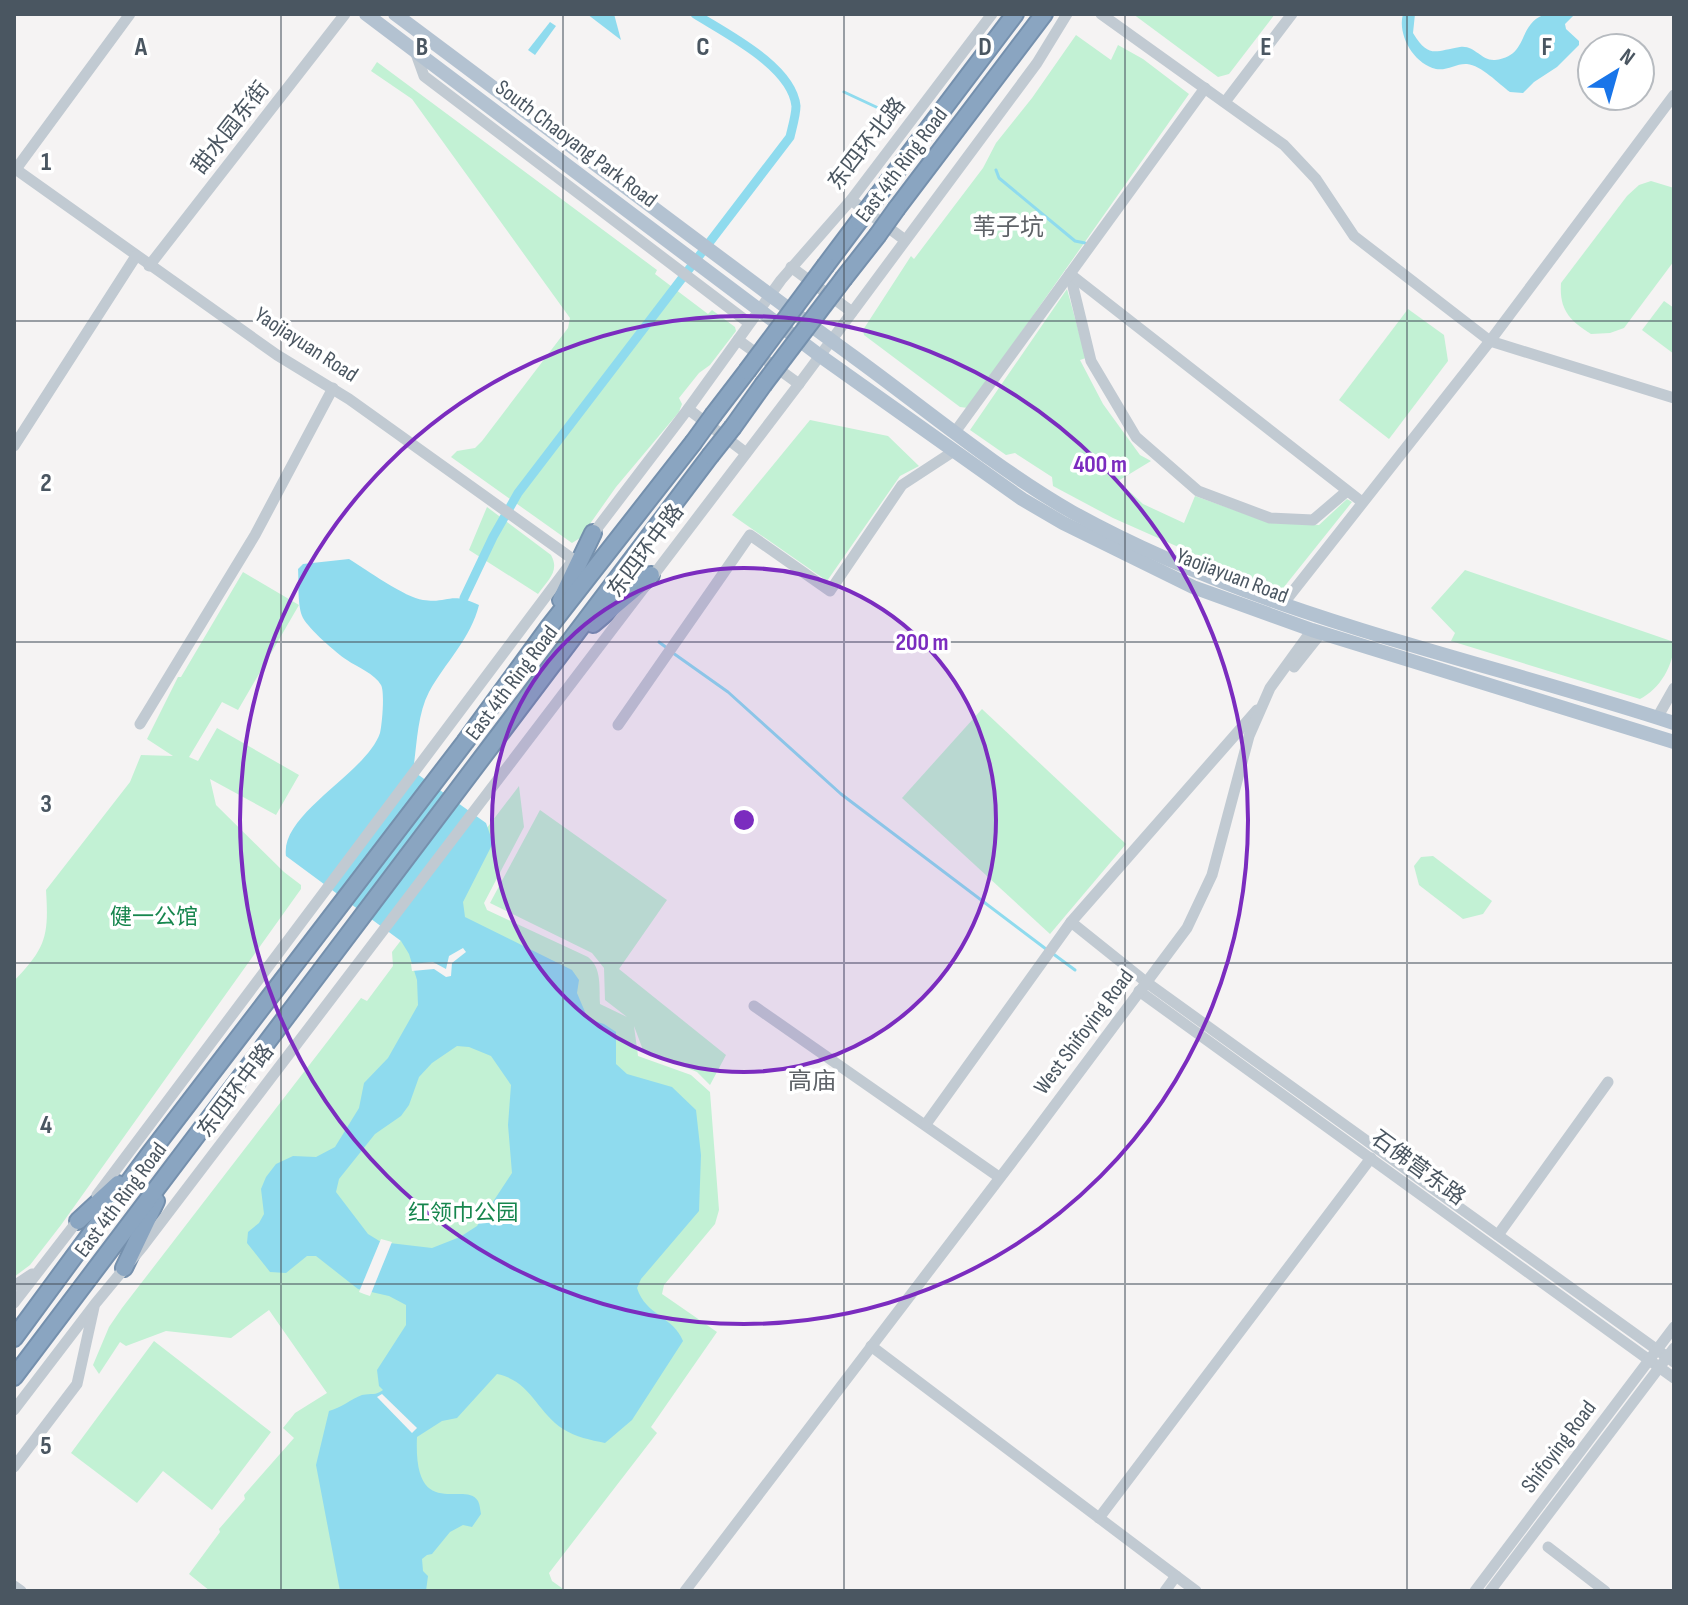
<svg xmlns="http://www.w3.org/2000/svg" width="1688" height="1605" viewBox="0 0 1688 1605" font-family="'Sofia Sans Condensed','Noto Sans SC',sans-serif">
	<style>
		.green { fill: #c2f1d4 }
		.water { fill: #8fdbee; fill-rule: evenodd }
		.pier { fill: #f5f3f3 }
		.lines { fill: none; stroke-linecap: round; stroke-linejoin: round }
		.stream { stroke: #8fdbee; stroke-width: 3 }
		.canal { stroke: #8fdbee; stroke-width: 9 }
		.highway-casing { stroke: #7590ad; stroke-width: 20 }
		.minor { stroke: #c1cad2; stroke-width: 11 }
		.major { stroke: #b3c2d1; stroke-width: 14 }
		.highway { stroke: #8aa5c1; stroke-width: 16 }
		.highway-bridge-casing { stroke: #7590ad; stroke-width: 20; stroke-linecap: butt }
		.highway-bridge { stroke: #8aa5c1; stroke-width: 16 }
		.grid { fill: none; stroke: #4a5661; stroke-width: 2; stroke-opacity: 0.55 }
		.ring { fill: none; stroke: #7b2cbf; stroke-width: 4 }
		.labels { text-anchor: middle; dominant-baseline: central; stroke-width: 7; stroke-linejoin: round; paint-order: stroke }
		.street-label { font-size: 22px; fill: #4a5661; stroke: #fff }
		.park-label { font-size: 22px; fill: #17864e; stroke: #fff }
		.neighbourhood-label { font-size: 24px; fill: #5f6368; stroke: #fff }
		.grid-label { font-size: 26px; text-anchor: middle; font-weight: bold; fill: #4a5661; stroke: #fff; stroke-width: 7; stroke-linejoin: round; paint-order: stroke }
		.centre { fill: #7b2cbf; stroke: #fff; stroke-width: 4 }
		.ring-label { font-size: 24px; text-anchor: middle; font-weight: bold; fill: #7b2cbf; stroke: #fff; stroke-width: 7; stroke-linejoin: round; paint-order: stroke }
	</style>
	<rect width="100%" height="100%" fill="#f5f3f3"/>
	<g class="green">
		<polygon points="1133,14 1275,14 1229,74 1218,77"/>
		<polygon points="1076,35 1111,60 1118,45 1143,59 1189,94 968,408 960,407 864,335 863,330 911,256 914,259 983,168 996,143 1032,98"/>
		<polygon points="377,62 657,270 655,274 708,314 712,310 735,327 736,331 710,365 699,373 679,398 682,404 679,412 616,487 580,538 572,543 451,457 457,451 475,448 482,441 568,328 570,318 412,99 371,71"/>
		<path d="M1651,181l23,7v73l-50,67 -14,5 -19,1c-21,-13 -32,-24 -30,-51l66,-87 12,-11z"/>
		<polygon points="1067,289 1086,358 1080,360 1103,404 1140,455 1151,461 1118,481 1143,504 1184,523 1195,496 1271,523 1319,525 1347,499 1352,502 1280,592 1113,518 1053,486 1052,477 1015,453 1006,455 970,430"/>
		<polygon points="1664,301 1674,308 1674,354 1642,330"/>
		<polygon points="1408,309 1444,335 1448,361 1389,439 1339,400"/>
		<polygon points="810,420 888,436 919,466 900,476 827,581 732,515"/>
		<path d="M487,507l64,48c9,16 -3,25 -13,39l-69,-44z"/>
		<path d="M1465,570l209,72c0,23 -14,47 -34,57l-189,-58 4,-8 -24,-25z"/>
		<path d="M243,572l56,33 -61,105 -16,-8 -33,55 9,4 19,-33 82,47 -23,40 -66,-36 6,26 68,67 17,13v4l-240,336 -31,40 -16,12v-296c32,-33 35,-45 32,-91l84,-108 11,-27 32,1 -26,-17 31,-62h3z"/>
		<polygon points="982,709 1126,844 1050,934 902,798"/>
		<path d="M519,786l5,41 -40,76 3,7 101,47c14,11 11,30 12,47l27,13 -22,-17 -1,-32 -12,-15 -102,-50 50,-93 127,90 -48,69 107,86 -16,30 -13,-13 -54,-22 -9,-24 4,30 53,19 19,17 9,118 -4,14 -51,61 -2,9 55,38 -66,95 6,6 -108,140 3,8 14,10h-356l-21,-17 31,-42 -1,-3 26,-30 -1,-4 50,-57 -11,-10 12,-15 32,-20 -58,-83 -38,28 -65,-7 -40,15 -6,-4 -21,32 -6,-9 16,-38 13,-19 239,-310 6,3 26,-35 -1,-14z"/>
		<polygon points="1433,856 1492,901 1483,914 1463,919 1419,885 1414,866 1421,857"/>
		<polygon points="154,1341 271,1432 212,1510 163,1471 137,1503 71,1453"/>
	</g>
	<g class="water">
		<polygon points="587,14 614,14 621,40"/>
		<path d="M1403,14h12l-2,19c16,26 22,18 47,14 15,-2 21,14 35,13 34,-4 22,-34 48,-45 9,-3 22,-1 32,-1l-10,10 1,5 13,12v4l-22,22 -23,15 -11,11 -13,-1c-11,-8 -29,-27 -43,-28 -10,-1 -20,7 -31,5 -22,-5 -39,-34 -33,-55z"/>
		<polygon points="550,22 556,26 535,55 528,50"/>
		<path d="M349,559c16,10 57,39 74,41 26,4 26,-9 56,5 -8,33 -34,58 -50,87 -12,23 -12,54 -16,79l73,52 7,20 -30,59 2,15 107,53 7,10 -2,13 11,26 16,5 12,8v32l11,10 45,13 24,23 5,45 -2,56 -58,68 -4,9c9,28 36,28 46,53l-51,79 -27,23c-15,-3 -29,-6 -42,-14 -27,-18 -32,-48 -66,-55l-40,44 -15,3 -25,16c-4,87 48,42 61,64 2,4 2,8 3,13l-9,13 -9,-2 -13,7 -18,22 -5,1 -5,4 1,12 5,5 -2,15h-86l-24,-126 13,-54c12,-3 22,-12 33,-16 10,-2 13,1 21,-5l-4,-4 -2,-16 29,-45v-20l-17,-9 -31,-7 -42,-33h-9l-21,17 -16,-1 -23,-29 1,-11 11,-9 5,-9 -3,-25 5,-12 10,-13 17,-8 23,1 19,-10 24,-39 5,-25 24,-25 30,-53 -1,-25 -8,-26 -8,-13 -115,-85c-6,-43 80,-82 94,-123 2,-8 5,-41 1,-48 -6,-11 -24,-18 -34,-25 -11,-7 -38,-31 -44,-42 -6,-12 -4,-36 -5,-49l5,-5zM457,1046l12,1 22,9 20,29 -3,40 4,48 -35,53 -17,11 -28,11 -51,-6 -13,-8 -32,-42 3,-13 36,-45 26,-18 8,-11 10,-28 13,-14z"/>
	</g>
	<g class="pier">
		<polygon points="463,948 466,952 452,963 451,976 446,977 434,969 412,971 411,964 433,962 446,969 449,956"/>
		<polygon points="381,1239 392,1242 370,1296 364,1294 359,1292"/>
		<polygon points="382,1394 417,1428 412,1433 377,1397"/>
	</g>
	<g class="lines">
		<g class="stream">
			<polyline points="844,92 889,113"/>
			<polyline points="996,170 999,178 1075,241 1085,243"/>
			<polyline points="659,642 667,648"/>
			<polyline points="673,653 728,692 841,794 1046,949"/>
			<polyline points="1052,953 1075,970"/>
		</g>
		<path class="canal" d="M464,598l29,-61 25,-44 272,-356c2,-9 6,-22 6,-31 -4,-40 -71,-73 -101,-92"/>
		<g class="highway-casing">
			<g id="highway">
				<polyline points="879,194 1015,14"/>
				<polyline points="897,208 1044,14"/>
				<polyline points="826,265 859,221"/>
				<polyline points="844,278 877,236"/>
				<polyline points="714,414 747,371"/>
				<polyline points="733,427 763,385"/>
				<polyline points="561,600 593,533"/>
				<polyline points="593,624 651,575"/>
				<polyline points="78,1221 118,1184"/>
				<polyline points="124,1268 156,1201"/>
				<polyline points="14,1338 148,1156 465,742 549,627 693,443"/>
				<polyline points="14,1377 710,456"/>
			</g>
		</g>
		<g class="minor">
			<polyline points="1101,14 1284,145 1316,179 1354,236 1490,341 1674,398"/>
			<polyline points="415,51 424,76 749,323"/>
			<polyline points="1225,102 1292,14"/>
			<polyline points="14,168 277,355 349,399 574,560"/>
			<polyline points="16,169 130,14"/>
			<polyline points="851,200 905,240"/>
			<polyline points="149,266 345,14"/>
			<polyline points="791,267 852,312"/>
			<polyline points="1070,274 1091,361 1136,437 1198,491 1270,518 1313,520 1347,491"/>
			<polyline points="1070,274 1362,502"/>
			<polyline points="738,340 799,384"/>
			<polyline points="688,409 746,453"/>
			<polyline points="955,432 1205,88"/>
			<polyline points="14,446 136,256"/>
			<polyline points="589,539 688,409 781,280 851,200 992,14"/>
			<polyline points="1283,604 1490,341 1674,95"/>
			<polyline points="1294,667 1321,633"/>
			<polyline points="1657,718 1674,688"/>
			<polyline points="140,724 255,535 333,388"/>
			<polyline points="618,725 750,535 830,591 902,485 954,451"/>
			<polyline points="1071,922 1146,982 1674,1362"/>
			<polyline points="1139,991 1674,1378"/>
			<polyline points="754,1006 999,1177"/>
			<polyline points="926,1124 1071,922 1257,710"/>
			<polyline points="97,1195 574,559"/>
			<polyline points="1498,1235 1608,1082"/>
			<polyline points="14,1286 32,1274"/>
			<polyline points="14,1303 82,1215"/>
			<polyline points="871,1346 1196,1591"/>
			<polyline points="14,1410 95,1304 143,1246 799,384 1037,63 1067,14"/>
			<polyline points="14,1467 77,1384 94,1307"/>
			<polyline points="1099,1518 1371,1158"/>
			<polyline points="1548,1547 1605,1591"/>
			<polyline points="14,1586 21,1591"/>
			<polyline points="685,1591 1031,1137 1187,928 1212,875 1249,736 1270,688 1312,630"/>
			<polyline points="1165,1591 1176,1576"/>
			<polyline points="1475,1591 1674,1327"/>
			<polyline points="1490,1591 1674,1348"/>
		</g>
		<g class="major">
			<polyline points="366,14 819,355 1022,499 1063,523 1193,587 1312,630 1674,742"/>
			<path d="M395,14c153,114 305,230 459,343 70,51 143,112 218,155 187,104 400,145 602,211"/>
		</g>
		<use href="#highway" class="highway"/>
		<g class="highway-bridge-casing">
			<g id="highway-bridge">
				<polyline points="859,221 879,194"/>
				<polyline points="877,236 897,208"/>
				<polyline points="747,371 826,265"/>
				<polyline points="763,385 844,278"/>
				<polyline points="693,443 714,414"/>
				<polyline points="710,456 733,427"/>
			</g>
		</g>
		<use href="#highway-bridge" class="highway-bridge"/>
	</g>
	<path class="grid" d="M281,14v1577M563,14v1577M844,14v1577M1125,14v1577M1407,14v1577M14,321h1660M14,642h1660M14,963h1660M14,1284h1660"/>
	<circle cx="744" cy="820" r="252" fill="#7b2cbf" fill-opacity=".12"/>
	<g class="ring">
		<circle cx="744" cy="820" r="252"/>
		<circle cx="744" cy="820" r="504"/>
	</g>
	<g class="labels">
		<g class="street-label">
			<text transform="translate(231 128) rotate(-52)">甜水园东街</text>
			<text transform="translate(576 144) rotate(37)">South Chaoyang Park Road</text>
			<text transform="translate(867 144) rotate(-52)">东四环北路</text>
			<text transform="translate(902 165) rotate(-53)">East 4th Ring Road</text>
			<text transform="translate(306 345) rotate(33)">Yaojiayuan Road</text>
			<text transform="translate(646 551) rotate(-53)">东四环中路</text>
			<text transform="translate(1232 576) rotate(21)">Yaojiayuan Road</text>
			<text transform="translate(512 683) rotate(-53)">East 4th Ring Road</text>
			<text transform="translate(1084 1032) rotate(-53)">West Shifoying Road</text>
			<text transform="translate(236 1091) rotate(-53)">东四环中路</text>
			<text transform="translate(1418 1168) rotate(36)">石佛营东路</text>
			<text transform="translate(121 1200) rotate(-53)">East 4th Ring Road</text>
			<text transform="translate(1559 1447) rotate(-53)">Shifoying Road</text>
		</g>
		<g class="park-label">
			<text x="154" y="917">健一公馆</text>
			<text x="463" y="1213">红领巾公园</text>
		</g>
		<g class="neighbourhood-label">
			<text x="1008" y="227">苇子坑</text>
			<text x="812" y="1081">高庙</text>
		</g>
	</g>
	<g class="grid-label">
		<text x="141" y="55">A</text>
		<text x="422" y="55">B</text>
		<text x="703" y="55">C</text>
		<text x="985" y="55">D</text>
		<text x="1266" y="55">E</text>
		<text x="1547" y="55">F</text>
		<text x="46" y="170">1</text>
		<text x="46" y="491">2</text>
		<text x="46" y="812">3</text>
		<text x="46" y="1133">4</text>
		<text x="46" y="1454">5</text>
	</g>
	<circle cx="744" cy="820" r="12" class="centre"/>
	<g class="ring-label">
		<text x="1100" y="472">400 m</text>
		<text x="922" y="650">200 m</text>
	</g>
	<rect width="1688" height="1605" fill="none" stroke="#4a5661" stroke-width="32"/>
	<g transform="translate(1616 72) rotate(37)"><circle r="38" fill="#ffffff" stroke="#b7bbc0" stroke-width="2"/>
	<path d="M0-6L14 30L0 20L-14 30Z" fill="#1975e9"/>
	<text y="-12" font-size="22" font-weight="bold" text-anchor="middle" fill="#4a5661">N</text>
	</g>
</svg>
